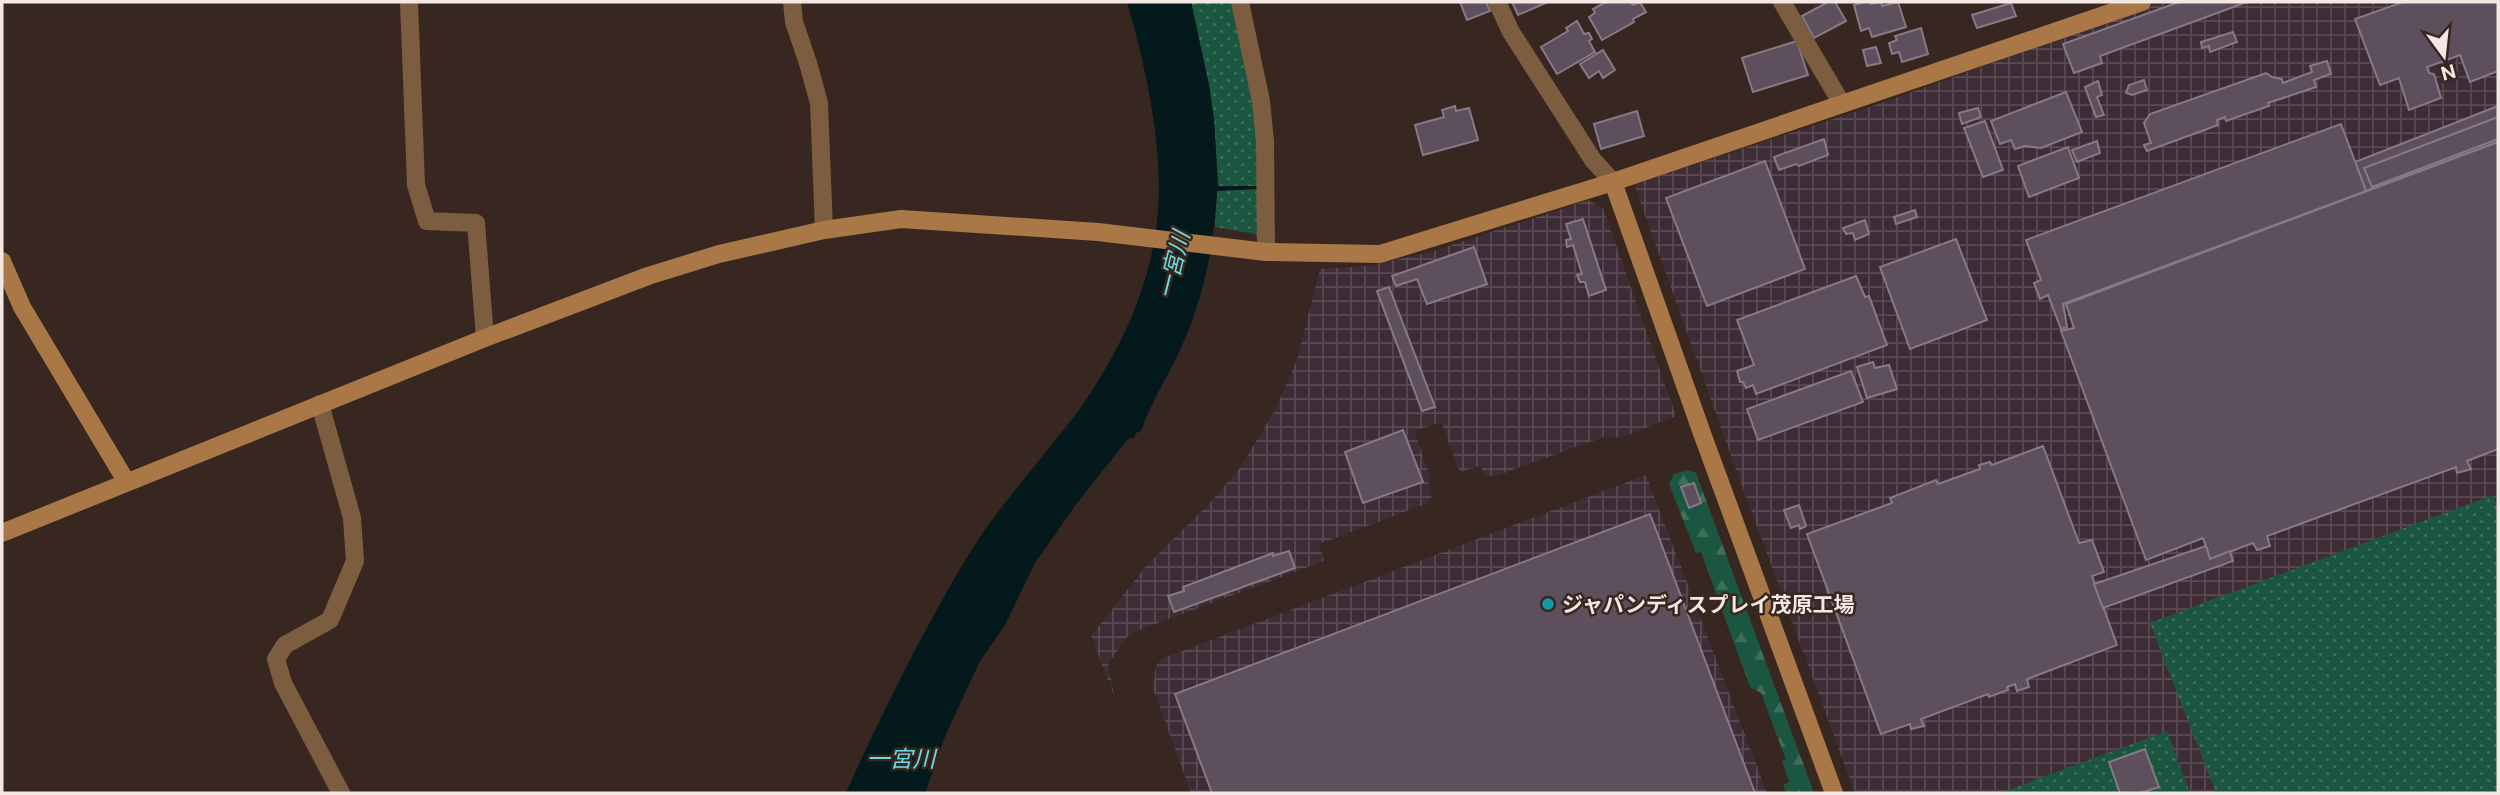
<svg xmlns="http://www.w3.org/2000/svg" width="2500" height="795" viewBox="0 0 2500 795" font-family="'Public Sans','Noto Sans JP',sans-serif">
	<style>
		.industrial { fill: url(#industrial-grid) }
		.grass { fill: url(#grass-dots) }
		.forest { fill: url(#forest-firs) }
		.water { fill: #03191b }
		.building { fill: #5d4f5c; stroke: #887987; stroke-width: 2 }
		.lines { fill: none; stroke-linecap: round; stroke-linejoin: round }
		.street { stroke: #7d5d3f; stroke-width: 18 }
		.secondary { stroke: #aa7847; stroke-width: 18 }
		.culture-dot { fill: #0f9aa8; stroke: #372720; stroke-width: 2.5 }
		.labels { text-anchor: middle; dominant-baseline: central; stroke-width: 5; stroke-linejoin: round; paint-order: stroke }
		.poi-label { font-size: 21px; font-weight: bold; fill: #f3e8e4; stroke: #372720; text-anchor: start }
		.water-label { font-size: 23px; font-style: italic; fill: #6cdde6; stroke: #372720 }
	</style>
	<defs>
		<pattern id="industrial-grid" width="8" height="8" patternUnits="userSpaceOnUse" patternTransform="scale(1.75)"><rect width="8" height="8" fill="#3e2d36"/><path d="M0 4h8M4 0v8" fill="none" stroke="#5a4b53"/></pattern>
		<pattern id="grass-dots" width="8" height="8" patternUnits="userSpaceOnUse" patternTransform="scale(1.75)"><rect width="8" height="8" fill="#1b5740"/><path d="M2 2h.1M6 6h.1" fill="none" stroke="#3d6f5b" stroke-width="1.8" stroke-linecap="round"/></pattern>
		<pattern id="forest-firs" width="22" height="20" patternUnits="userSpaceOnUse" patternTransform="scale(1.75)"><rect width="22" height="20" fill="#1b5740"/><path d="M5 1l3.5 6h-7zM16 11l3.5 6h-7z" fill="#3d6f5b"/></pattern>
	</defs>
	<rect width="100%" height="100%" fill="#372720"/>
	<g class="industrial">
		<polygon points="2163,2 2498,2 2498,793 1855,793 1730,453 1634,184 1864,109"/>
		<polygon points="1588,200 1603,208 1676,416 1620,438 1606,436 1493,477 1484,473 1480,466 1460,472 1441,422 1414,431 1431,479 1428,481 1432,496 1428,503 1319,544 1324,561 1129,634 1108,664 1114,696 1091,636 1146,566 1209,504 1240,468 1275,410 1297,360 1320,269 1368,266 1431,252"/>
		<polygon points="1646,475 1767,793 1191,793 1153,688 1156,666 1161,659"/>
	</g>
	<g class="grass">
		<polygon points="1191,2 1231,2 1243,41 1256,120 1257,186 1218,186 1214,119 1209,85"/>
		<polygon points="1257,189 1261,235 1215,227 1217,190"/>
		<polygon points="2493,495 2498,509 2498,793 2216,793 2150,623"/>
		<polygon points="2167,731 2190,793 2000,793"/>
	</g>
	<polygon class="forest" points="1688,470 1696,473 1814,793 1786,793 1783,785 1789,782 1782,761 1786,760 1761,693 1750,687 1701,552 1696,553 1669,484 1674,474"/>
	<path class="water" d="M1127,2h64l18,83 5,34 4,67h39v3l-40,2c-3,55 -13,106 -36,157 -13,28 -30,54 -40,83l-5,2 -2,5 -6,1 -51,64 -42,60 -30,62 -25,36 -34,73 -21,59h-79c21,-48 45,-96 69,-143 22,-40 43,-81 69,-119 30,-42 64,-80 95,-121 39,-55 71,-121 78,-189 8,-70 -11,-153 -30,-219z"/>
	<g class="building">
		<polygon points="1460,2 1486,2 1490,11 1467,20"/>
		<polygon points="1512,2 1548,2 1518,15"/>
		<polygon points="1606,2 1631,2 1633,5 1640,2 1646,12 1633,19 1634,22 1602,40 1589,17 1595,13 1593,9"/>
		<polygon points="1828,2 1835,2 1846,21 1814,38 1802,16"/>
		<polygon points="1864,2 1870,2 1871,4 1881,2 1882,6 1898,2 1906,27 1872,37 1869,28 1861,31 1854,5"/>
		<polygon points="2179,2 2247,2 2100,56 2102,63 2074,73 2063,44"/>
		<polygon points="2403,2 2498,2 2498,71 2470,82 2460,55 2427,67 2429,73 2434,74 2441,98 2409,110 2399,78 2380,85 2355,19"/>
		<polygon points="2011,3 2016,16 1977,28 1972,15"/>
		<polygon points="1577,21 1584,34 1589,33 1592,39 1589,41 1595,52 1557,74 1541,47 1568,31 1566,28"/>
		<polygon points="1921,28 1928,54 1902,62 1899,52 1892,54 1889,43 1897,40 1895,36"/>
		<polygon points="2233,32 2237,42 2210,52 2209,46 2202,48 2201,42"/>
		<polygon points="1797,41 1808,75 1753,92 1742,58"/>
		<polygon points="1876,47 1881,63 1867,66 1863,50"/>
		<polygon points="1603,50 1615,70 1603,78 1599,71 1589,78 1580,64"/>
		<polygon points="2327,61 2331,74 2314,80 2316,87 2268,103 2269,106 2226,121 2225,117 2217,120 2218,125 2147,151 2144,145 2151,143 2144,123 2150,114 2266,73 2272,77 2282,79 2283,83 2312,72 2310,66"/>
		<polygon points="2144,80 2147,90 2132,95 2126,93 2129,85"/>
		<polygon points="2098,81 2102,95 2097,97 2104,115 2096,117 2085,87"/>
		<polygon points="2066,92 2082,132 2041,148 2025,146 2015,149 2011,140 2000,144 1991,121"/>
		<polygon points="1455,106 1456,111 1469,108 1478,140 1423,155 1415,125 1444,117 1442,110"/>
		<polygon points="2498,106 2498,142 2366,191 2355,162"/>
		<polygon points="1978,108 1981,117 1962,124 1959,113"/>
		<polygon points="1637,111 1644,136 1601,149 1594,124"/>
		<polygon points="2498,117 2498,139 2372,187 2364,168"/>
		<polygon points="1985,121 2003,170 1983,177 1964,128"/>
		<polygon points="2341,124 2366,191 2063,304 2067,327 2061,329 2048,295 2040,299 2034,283 2041,280 2026,240"/>
		<polygon points="1824,139 1828,155 1799,166 1796,164 1779,170 1774,157"/>
		<polygon points="2097,141 2100,153 2077,162 2072,150"/>
		<polygon points="2498,142 2498,449 2467,461 2471,469 2457,473 2456,467 2267,536 2270,546 2257,550 2253,543 2210,559 2203,538 2146,560 2061,331 2074,328 2066,304"/>
		<polygon points="2068,147 2079,178 2029,197 2018,166"/>
		<polygon points="1765,161 1805,269 1707,306 1666,198"/>
		<polygon points="1915,210 1917,217 1896,224 1894,217"/>
		<polygon points="1583,219 1606,290 1589,296 1585,282 1580,282 1577,275 1582,274 1573,245 1567,247 1566,240 1571,239 1566,224"/>
		<polygon points="1865,220 1869,234 1855,240 1853,233 1846,234 1843,228"/>
		<polygon points="1956,239 1987,320 1910,349 1880,267"/>
		<polygon points="1474,247 1487,284 1427,304 1417,279 1396,286 1392,276"/>
		<polygon points="1856,276 1865,297 1869,296 1887,345 1756,394 1753,385 1746,388 1743,382 1740,382 1737,371 1754,365 1737,320"/>
		<polygon points="1389,287 1435,407 1422,411 1377,291"/>
		<polygon points="1873,362 1875,368 1889,365 1897,389 1867,398 1857,367"/>
		<polygon points="1851,371 1863,402 1758,440 1747,409"/>
		<polygon points="1403,430 1423,482 1363,503 1345,452"/>
		<polygon points="2043,446 2079,543 2092,540 2104,572 2092,576 2117,645 2027,679 2029,687 2017,691 2015,684 2007,687 2008,690 1989,697 1988,694 1921,719 1924,726 1911,729 1910,724 1881,734 1807,534 1892,503 1890,498 1936,480 1938,484 1980,469 1979,465 1990,462 1992,465"/>
		<polygon points="1694,483 1701,503 1689,508 1681,487"/>
		<polygon points="1799,505 1806,526 1800,529 1799,525 1791,528 1784,510"/>
		<polygon points="1650,514 1755,793 1212,793 1175,694"/>
		<polygon points="2206,546 2210,559 2230,551 2233,561 2103,608 2094,584"/>
		<polygon points="1289,551 1295,568 1174,612 1168,596 1184,591 1183,587 1273,553 1273,556"/>
		<polygon points="2145,749 2159,787 2140,793 2120,793 2109,762"/>
	</g>
	<g class="lines">
		<g class="street">
			<polyline points="409,2 416,185 427,221 476,223 485,338"/>
			<polyline points="792,2 794,22 808,63 819,103 824,230"/>
			<polyline points="1240,2 1261,101 1265,141 1266,252"/>
			<polyline points="1497,2 1511,32 1593,160 1613,182"/>
			<polyline points="1782,2 1842,104"/>
			<polyline points="320,404 352,518 355,561 330,620 285,645 276,659 283,683 341,793"/>
		</g>
		<g class="secondary">
			<polyline points="1613,182 1703,436 1834,793"/>
			<polyline points="2,261 22,307 126,481"/>
			<polyline points="2,533 485,338 648,276 719,254 824,230 901,219 1098,232 1266,252 1380,254 1613,182 2142,2"/>
		</g>
	</g>
	<circle class="culture-dot" cx="1548" cy="604" r="7"/>
	<g class="labels">
		<g class="poi-label">
			<text x="1562" y="604">ジャパンディスプレイ茂原工場</text>
		</g>
		<g class="water-label">
			<text transform="translate(1173 265) rotate(-76)">一宮川</text>
			<text x="901" y="758">一宮川</text>
		</g>
	</g>
	<rect width="2500" height="795" fill="none" stroke="#f3e8e4" stroke-width="7"/>
	<g transform="translate(2444 56) rotate(165)" stroke="#372720" stroke-width="5" paint-order="stroke">
	<path d="M0-5L12 26L0 18L-12 26Z" fill="#f3e8e4"/>
	<text y="-10" font-size="19" font-weight="bold" text-anchor="middle" fill="#f3e8e4">N</text>
	</g>
</svg>
